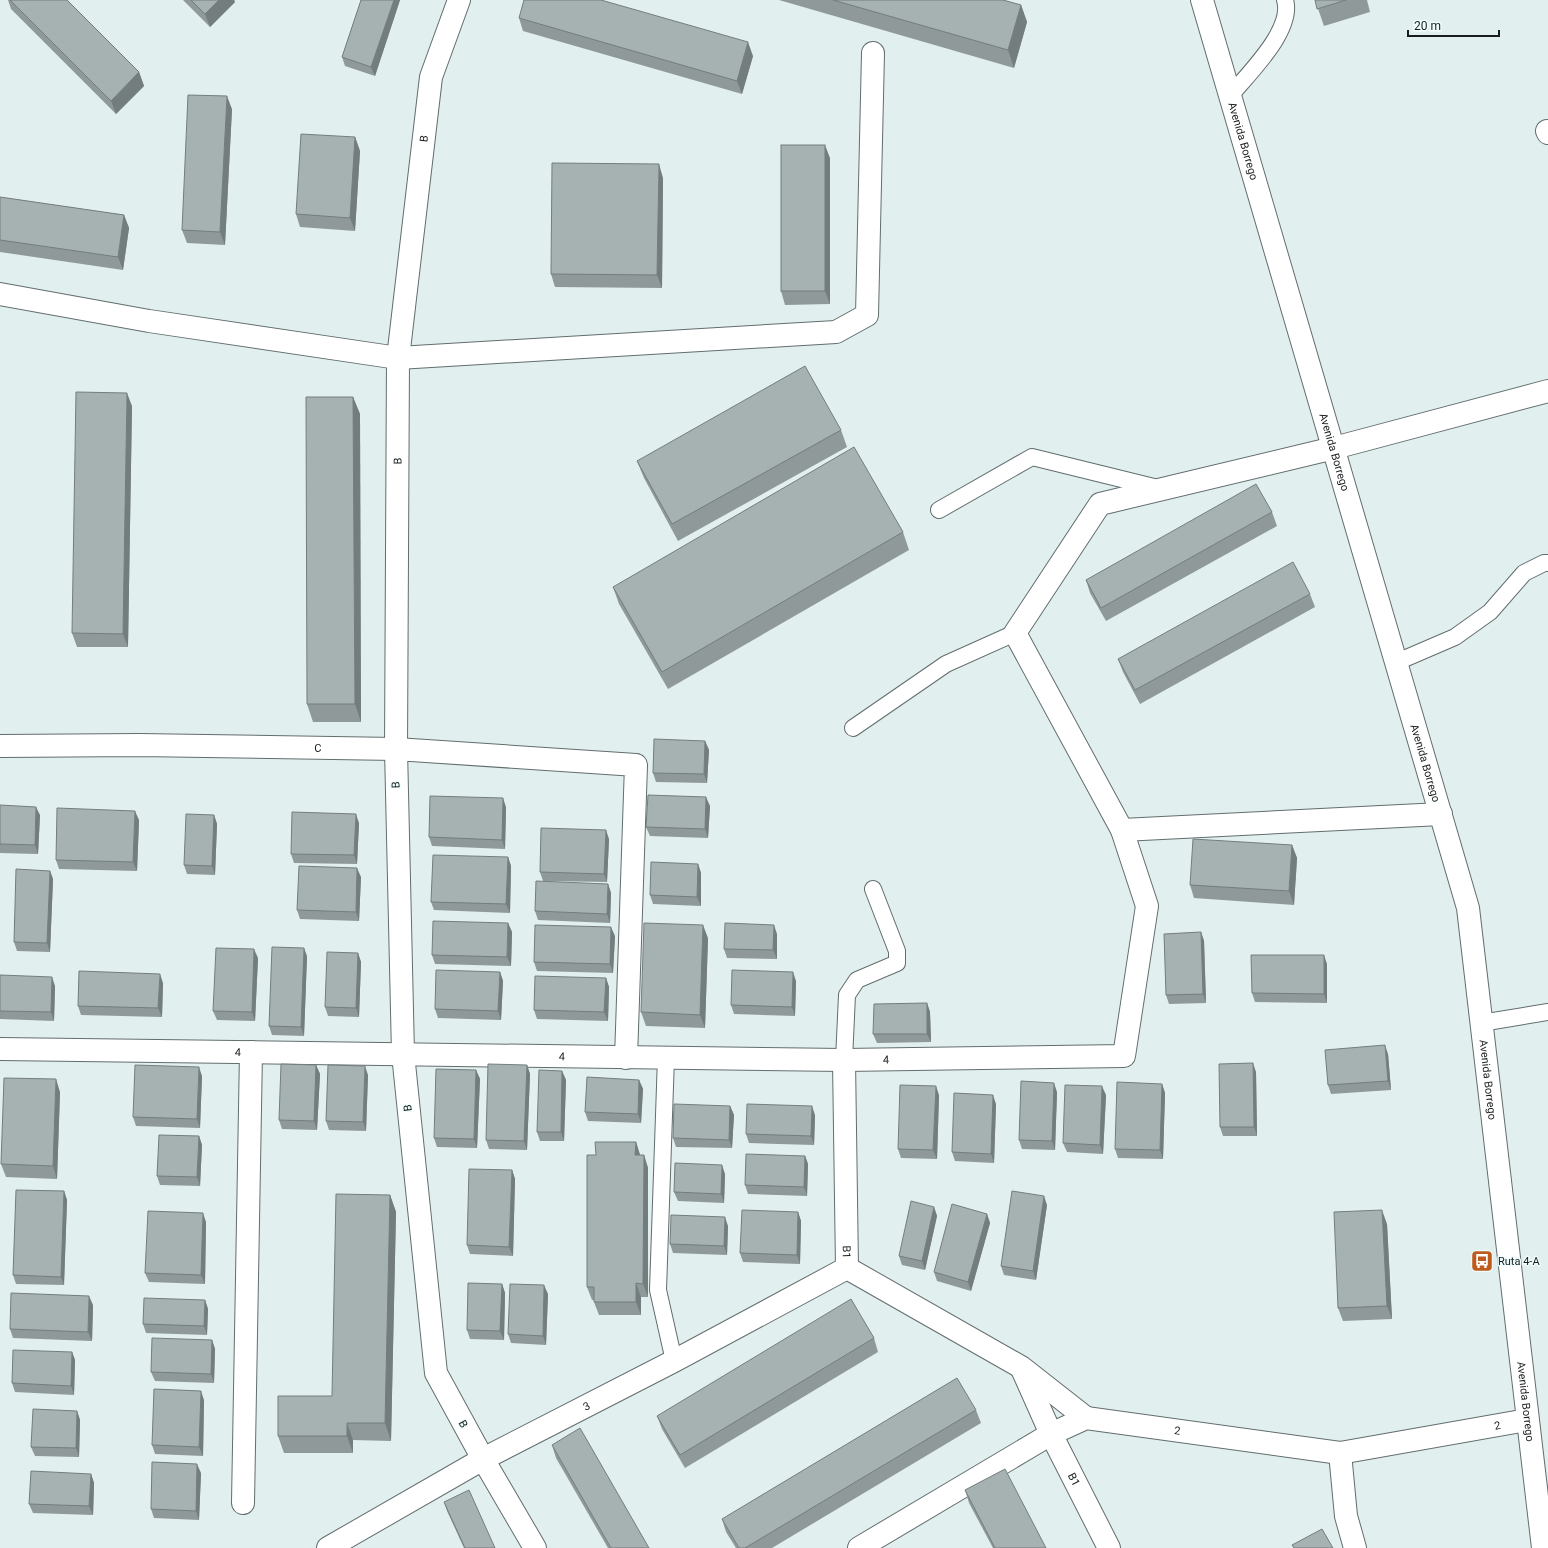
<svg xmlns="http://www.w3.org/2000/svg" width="1548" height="1548" viewBox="0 0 1548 1548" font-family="Roboto,sans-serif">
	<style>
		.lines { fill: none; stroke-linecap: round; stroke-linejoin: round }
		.service-casing { stroke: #626d6e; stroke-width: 18 }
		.minor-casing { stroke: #626d6e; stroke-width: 24 }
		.tertiary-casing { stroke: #626d6e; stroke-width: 24 }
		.service { stroke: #fff; stroke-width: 16 }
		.minor { stroke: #fff; stroke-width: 22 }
		.tertiary { stroke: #fff; stroke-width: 22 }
		.wall { fill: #8f9999 }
		.shaded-wall { fill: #747d7d }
		.building { fill: #a6b2b2; stroke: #747d7d }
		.labels { text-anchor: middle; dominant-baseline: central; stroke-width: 3; stroke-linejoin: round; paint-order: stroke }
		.street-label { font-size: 11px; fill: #191d1d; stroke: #effdfd }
		.poi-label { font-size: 11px; fill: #191d1d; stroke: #effdfd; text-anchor: start }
	</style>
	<rect width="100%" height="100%" fill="#e2efef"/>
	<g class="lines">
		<g class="service-casing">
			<g id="service">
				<path d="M1230,96c18,-22 64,-66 55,-96"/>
				<polyline points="939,510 1032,457 1158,488"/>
				<polyline points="1397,662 1455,637 1490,612 1524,573 1544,563 1548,563"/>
				<polyline points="853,728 946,664 1015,633"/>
				<polyline points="1481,1023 1548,1012"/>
				<polyline points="666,1057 658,1290 674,1361"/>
				<polyline points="844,1060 847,995 857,980 897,963 897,951 873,889"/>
			</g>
		</g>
		<g class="minor-casing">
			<g id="minor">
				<polyline points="1547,131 1548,133"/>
				<polyline points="0,294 149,321 398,358 836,332 867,315 873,53"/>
				<polyline points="1441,814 1122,830 1015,633 1100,504 1334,448 1548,391"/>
				<path id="s1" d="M0,1049l844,11 280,-4 23,-150 -25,-76"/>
				<path id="s2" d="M844,1060l3,208"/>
				<polyline points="847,1268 1021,1367 1086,1418"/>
				<path id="s3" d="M1022,1369l29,65 58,114"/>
				<polyline points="1340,1453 1346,1516 1355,1548"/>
				<polyline points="243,1503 251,1052"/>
				<path id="s4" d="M328,1548l155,-89 191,-98 173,-93"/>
				<polyline points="535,1548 483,1459 436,1373 403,1054 396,749 636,765 626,1058"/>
				<path id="s5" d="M859,1548l192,-114 35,-16 254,35 187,-33"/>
			</g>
		</g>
		<g class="tertiary-casing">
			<g id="tertiary">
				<path id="s6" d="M1202,0l266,908 75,640"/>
				<path id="s7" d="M0,746l139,-1 257,4 2,-391 33,-281 28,-77"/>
			</g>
		</g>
		<use href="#service" class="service"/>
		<use href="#minor" class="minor"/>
		<use href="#tertiary" class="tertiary"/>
	</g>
	<g class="wall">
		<polygon points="8,0 67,0 139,72 144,86 116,114 11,9"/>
		<polygon points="183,0 234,0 235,2 210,27"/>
		<polygon points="361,0 400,0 375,76 345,66 342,57"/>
		<polygon points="779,0 1003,0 1021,5 1027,22 1014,68"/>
		<polygon points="1315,0 1367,0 1370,12 1324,26"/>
		<polygon points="519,18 753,56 742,94 523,31"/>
		<polygon points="232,109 225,245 187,243 182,230"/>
		<polygon points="355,137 360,151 355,231 300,227 296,214"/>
		<polygon points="830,158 830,304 785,305 781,291"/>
		<polygon points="663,178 662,288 555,287 551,274"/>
		<polygon points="0,197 124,215 129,228 123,270 0,252"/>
		<polygon points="353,397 360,414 361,722 313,722 307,704"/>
		<polygon points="132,406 128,647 77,647 72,633"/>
		<polygon points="841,430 847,447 678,541 644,478 637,461"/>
		<polygon points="1272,512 1277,526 1106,621 1090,593 1086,580"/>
		<polygon points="903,532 909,550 668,689 619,604 613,587"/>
		<polygon points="1310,594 1315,607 1140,704 1123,672 1118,659"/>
		<polygon points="705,741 709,750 707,783 656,782 653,773"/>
		<polygon points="0,805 40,815 38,854 0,853"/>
		<polygon points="710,806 708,838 650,836 646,827"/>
		<polygon points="506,807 505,849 432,846 429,837"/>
		<polygon points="214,815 217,824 215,875 187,874 184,865"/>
		<polygon points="139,820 137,871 59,869 56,860"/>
		<polygon points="359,823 357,864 294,863 291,854"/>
		<polygon points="609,839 607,882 543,881 540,872"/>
		<polygon points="1292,845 1297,858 1294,905 1194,898 1190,885"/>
		<polygon points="508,857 511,866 510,913 434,910 431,902"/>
		<polygon points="698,864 701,873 701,906 653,904 650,895"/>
		<polygon points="50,871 53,879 50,952 17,951 14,942"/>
		<polygon points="361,877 359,921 300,919 297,910"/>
		<polygon points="608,884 611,893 610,923 538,920 535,911"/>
		<polygon points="508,923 512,932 511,966 435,964 432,955"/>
		<polygon points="1201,932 1204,941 1206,1003 1169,1004 1166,995"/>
		<polygon points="777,934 777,959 727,958 724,949"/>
		<polygon points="615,936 613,973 537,971 534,962"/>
		<polygon points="708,938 705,1028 646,1026 641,1012"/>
		<polygon points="358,953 361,962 359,1017 328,1016 325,1007"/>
		<polygon points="307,956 304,1036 272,1035 269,1026"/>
		<polygon points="258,958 255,1021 217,1020 213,1011"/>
		<polygon points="1327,964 1327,1003 1255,1002 1252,993"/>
		<polygon points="500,972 503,981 501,1020 438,1018 435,1009"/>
		<polygon points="0,975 55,986 54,1021 0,1019"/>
		<polygon points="606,978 609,987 608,1021 537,1019 534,1010"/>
		<polygon points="796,981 795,1016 734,1014 731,1005"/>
		<polygon points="163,983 162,1017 81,1015 78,1006"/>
		<polygon points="927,1003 930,1012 931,1042 877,1043 873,1034"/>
		<polygon points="1388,1054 1391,1090 1331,1094 1328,1085"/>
		<polygon points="316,1065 320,1074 317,1130 282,1129 279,1120"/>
		<polygon points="527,1065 530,1074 527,1150 489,1149 486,1140"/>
		<polygon points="476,1070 480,1079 477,1148 437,1147 434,1138"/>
		<polygon points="562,1071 566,1080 564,1141 540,1141 537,1132"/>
		<polygon points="1256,1072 1257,1136 1223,1136 1220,1127"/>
		<polygon points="368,1075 366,1131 329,1130 326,1121"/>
		<polygon points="202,1076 200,1128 136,1126 133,1117"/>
		<polygon points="639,1080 643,1089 641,1123 588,1121 585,1112"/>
		<polygon points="1162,1084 1165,1093 1163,1159 1118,1158 1115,1149"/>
		<polygon points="60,1092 57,1179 6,1177 1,1164"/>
		<polygon points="1057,1092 1055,1150 1022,1149 1019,1140"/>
		<polygon points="939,1095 937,1159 901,1158 898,1149"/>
		<polygon points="1106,1095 1103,1154 1067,1152 1063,1143"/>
		<polygon points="996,1104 994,1163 955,1161 952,1152"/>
		<polygon points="730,1106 734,1115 732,1148 676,1147 673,1138"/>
		<polygon points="815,1115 814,1145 749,1143 746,1134"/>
		<polygon points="199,1136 202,1145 200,1186 160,1185 157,1176"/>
		<polygon points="636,1142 640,1155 644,1155 648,1168 648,1297 641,1297 641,1315 599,1315 594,1302 594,1300 592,1300 587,1287 596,1155"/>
		<polygon points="805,1156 808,1164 807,1196 748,1194 745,1185"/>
		<polygon points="512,1170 515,1179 513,1256 470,1254 467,1245"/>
		<polygon points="725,1174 724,1203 678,1201 674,1192"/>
		<polygon points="64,1191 67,1200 64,1285 16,1284 13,1275"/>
		<polygon points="390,1195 396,1212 391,1441 353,1440 353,1453 284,1453 278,1436 332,1396"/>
		<polygon points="1047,1205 1036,1280 1004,1275 1001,1266"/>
		<polygon points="934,1207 937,1216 925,1270 902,1265 899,1256"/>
		<polygon points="798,1212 801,1221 800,1264 743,1262 740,1253"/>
		<polygon points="987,1214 990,1223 971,1291 937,1281 934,1272"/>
		<polygon points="206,1222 205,1284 149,1282 145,1273"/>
		<polygon points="1387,1224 1392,1319 1343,1321 1338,1308"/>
		<polygon points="728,1226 727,1255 673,1253 670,1244"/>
		<polygon points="502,1284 505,1293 504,1340 470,1339 467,1330"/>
		<polygon points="548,1294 546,1345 511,1343 508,1334"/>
		<polygon points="205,1300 208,1309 207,1335 146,1333 143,1324"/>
		<polygon points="93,1305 92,1341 13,1338 10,1329"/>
		<polygon points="874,1338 878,1352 685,1468 662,1429 657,1416"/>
		<polygon points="212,1340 215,1349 214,1383 155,1381 151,1372"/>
		<polygon points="72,1352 75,1360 74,1395 15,1392 12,1383"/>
		<polygon points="204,1400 203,1456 155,1454 152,1445"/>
		<polygon points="976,1410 981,1423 772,1548 736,1548 726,1532 722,1519"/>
		<polygon points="77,1411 80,1420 79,1457 35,1456 31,1447"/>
		<polygon points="552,1445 649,1548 608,1548 556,1458"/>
		<polygon points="201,1473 199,1520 154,1518 151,1509"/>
		<polygon points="91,1474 94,1483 93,1515 33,1513 29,1504"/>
		<polygon points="965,1490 1046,1548 993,1548 969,1503"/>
		<polygon points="444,1502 495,1548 464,1548 447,1511"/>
	</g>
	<g class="shaded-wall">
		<polygon points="219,0 234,0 235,2 210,27 205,14"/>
		<polygon points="394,0 400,0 375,76 371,67"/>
		<polygon points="1021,5 1027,22 1014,68 1008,50"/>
		<polygon points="748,42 753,56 742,94 737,81"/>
		<polygon points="139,72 144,86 116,114 111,101"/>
		<polygon points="227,96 232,109 225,245 220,232"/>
		<polygon points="355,137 360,151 355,231 350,218"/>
		<polygon points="825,145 830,158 830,304 825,291"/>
		<polygon points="659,164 663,178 662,288 657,275"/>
		<polygon points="124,215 129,228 123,270 118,257"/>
		<polygon points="127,393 132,406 128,647 123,634"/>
		<polygon points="353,397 360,414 361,722 355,704"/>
		<polygon points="705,741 709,750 707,783 704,774"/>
		<polygon points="706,797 710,806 708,838 705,829"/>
		<polygon points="503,798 506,807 505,849 502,840"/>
		<polygon points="36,807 40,815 38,854 35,845"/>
		<polygon points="135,811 139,820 137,871 133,862"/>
		<polygon points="356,814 359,823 357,864 354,855"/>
		<polygon points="214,815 217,824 215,875 212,866"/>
		<polygon points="606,830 609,839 607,882 604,874"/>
		<polygon points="1292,845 1297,858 1294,905 1289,891"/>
		<polygon points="508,857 511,866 510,913 506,904"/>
		<polygon points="698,864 701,873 701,906 697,897"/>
		<polygon points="357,868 361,877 359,921 356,912"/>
		<polygon points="50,871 53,879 50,952 47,943"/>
		<polygon points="608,884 611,893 610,923 607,914"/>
		<polygon points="508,923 512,932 511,966 507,957"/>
		<polygon points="703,925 708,938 705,1028 700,1015"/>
		<polygon points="774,925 777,934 777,959 773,950"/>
		<polygon points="611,927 615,936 613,973 610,964"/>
		<polygon points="1201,932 1204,941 1206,1003 1203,994"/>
		<polygon points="304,948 307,956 304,1036 301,1027"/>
		<polygon points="254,949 258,958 255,1021 252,1012"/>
		<polygon points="358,953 361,962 359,1017 356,1008"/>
		<polygon points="1324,955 1327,964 1327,1003 1324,994"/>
		<polygon points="500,972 503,981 501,1020 498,1011"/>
		<polygon points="793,972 796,981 795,1016 792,1007"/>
		<polygon points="160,974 163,983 162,1017 158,1008"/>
		<polygon points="52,977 55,986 54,1021 51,1012"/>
		<polygon points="606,978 609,987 608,1021 604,1012"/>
		<polygon points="927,1003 930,1012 931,1042 927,1034"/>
		<polygon points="1385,1045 1388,1054 1391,1090 1388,1081"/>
		<polygon points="1253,1063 1256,1072 1257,1136 1254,1127"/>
		<polygon points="316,1065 320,1074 317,1130 314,1121"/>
		<polygon points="527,1065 530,1074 527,1150 524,1141"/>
		<polygon points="365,1066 368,1075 366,1131 363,1122"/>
		<polygon points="199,1067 202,1076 200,1128 197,1119"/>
		<polygon points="476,1070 480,1079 477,1148 474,1139"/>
		<polygon points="562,1071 566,1080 564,1141 561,1132"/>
		<polygon points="56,1079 60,1092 57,1179 53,1166"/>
		<polygon points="639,1080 643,1089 641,1123 638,1114"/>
		<polygon points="1054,1083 1057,1092 1055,1150 1052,1141"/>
		<polygon points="1162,1084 1165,1093 1163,1159 1160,1150"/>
		<polygon points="936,1086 939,1095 937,1159 933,1150"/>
		<polygon points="1102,1086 1106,1095 1103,1154 1100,1145"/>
		<polygon points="993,1095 996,1104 994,1163 991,1154"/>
		<polygon points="730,1106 734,1115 732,1148 729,1140"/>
		<polygon points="812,1106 815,1115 814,1145 811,1136"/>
		<polygon points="199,1136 202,1145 200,1186 197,1177"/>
		<polygon points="636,1142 640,1155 635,1155"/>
		<polygon points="644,1155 648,1168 648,1297 643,1284"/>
		<polygon points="805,1156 808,1164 807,1196 804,1187"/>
		<polygon points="722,1165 725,1174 724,1203 721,1194"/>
		<polygon points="512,1170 515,1179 513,1256 509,1247"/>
		<polygon points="64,1191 67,1200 64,1285 61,1277"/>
		<polygon points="390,1195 396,1212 391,1441 385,1423"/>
		<polygon points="1044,1196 1047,1205 1036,1280 1033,1271"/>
		<polygon points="934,1207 937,1216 925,1270 922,1261"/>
		<polygon points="1382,1210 1387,1224 1392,1319 1387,1306"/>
		<polygon points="798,1212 801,1221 800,1264 797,1255"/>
		<polygon points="203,1213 206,1222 205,1284 201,1275"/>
		<polygon points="987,1214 990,1223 971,1291 968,1282"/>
		<polygon points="725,1217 728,1226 727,1255 724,1246"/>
		<polygon points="636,1283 641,1297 641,1315 636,1302"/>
		<polygon points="502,1284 505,1293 504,1340 500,1331"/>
		<polygon points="544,1285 548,1294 546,1345 543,1336"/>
		<polygon points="89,1296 93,1305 92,1341 88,1332"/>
		<polygon points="205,1300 208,1309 207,1335 204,1326"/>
		<polygon points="212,1340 215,1349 214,1383 211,1374"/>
		<polygon points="72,1352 75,1360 74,1395 71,1386"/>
		<polygon points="201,1391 204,1400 203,1456 199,1447"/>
		<polygon points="77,1411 80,1420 79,1457 76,1448"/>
		<polygon points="347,1423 353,1440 353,1453 347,1436"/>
		<polygon points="197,1464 201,1473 199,1520 196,1511"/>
		<polygon points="91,1474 94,1483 93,1515 89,1506"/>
	</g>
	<g class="building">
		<polygon points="10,0 67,0 139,72 111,101"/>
		<polygon points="191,0 219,0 205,14"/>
		<polygon points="361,0 394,0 371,67 342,57"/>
		<polygon points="524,0 601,0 748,42 737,81 519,18"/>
		<polygon points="833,0 1003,0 1021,5 1008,50"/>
		<polygon points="1315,0 1346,0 1317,9"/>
		<polygon points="188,95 227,96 220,232 182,230"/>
		<polygon points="301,134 355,137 350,218 296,214"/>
		<rect x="781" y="145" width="44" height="146"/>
		<polygon points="552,163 659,164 657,275 551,274"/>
		<polygon points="0,197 124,215 118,257 0,240"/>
		<polygon points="805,366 841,430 672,524 637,461"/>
		<polygon points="76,392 127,393 123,634 72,633"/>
		<polygon points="306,397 353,397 355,704 307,704"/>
		<polygon points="854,447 903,532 662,672 613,587"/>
		<polygon points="1256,484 1272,512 1101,608 1086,580"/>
		<polygon points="1293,562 1310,594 1135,690 1118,659"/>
		<polygon points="654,739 705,741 704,774 653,773"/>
		<polygon points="648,795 706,797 705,829 646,827"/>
		<polygon points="430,796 503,798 502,840 429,837"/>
		<polygon points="0,805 36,807 35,845 0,844"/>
		<polygon points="57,808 135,811 133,862 56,860"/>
		<polygon points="292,812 356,814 354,855 291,854"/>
		<polygon points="186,814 214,815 212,866 184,865"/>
		<polygon points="541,828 606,830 604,874 540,872"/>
		<polygon points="1193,839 1292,845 1289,891 1190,885"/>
		<polygon points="433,855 508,857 506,904 431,902"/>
		<polygon points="651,862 698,864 697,897 650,895"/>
		<polygon points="299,866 357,868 356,912 297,910"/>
		<polygon points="16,869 50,871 47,943 14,942"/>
		<polygon points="536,881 608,884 607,914 535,911"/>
		<polygon points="433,921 508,923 507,957 432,955"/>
		<polygon points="644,923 703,925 700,1015 641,1012"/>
		<polygon points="725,923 774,925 773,950 724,949"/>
		<polygon points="535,925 611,927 610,964 534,962"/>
		<polygon points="1201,932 1203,994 1166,995 1164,934"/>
		<polygon points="272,947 304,948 301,1027 269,1026"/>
		<polygon points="216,948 254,949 252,1012 213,1011"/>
		<polygon points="327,952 358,953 356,1008 325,1007"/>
		<polygon points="1251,955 1324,955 1324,994 1252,993"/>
		<polygon points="436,970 500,972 498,1011 435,1009"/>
		<polygon points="732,970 793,972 792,1007 731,1005"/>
		<polygon points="79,971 160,974 158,1008 78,1006"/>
		<polygon points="0,975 52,977 51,1012 0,1011"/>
		<polygon points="535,976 606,978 604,1012 534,1010"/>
		<polygon points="927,1003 927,1034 873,1034 874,1004"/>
		<polygon points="1385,1045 1388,1081 1328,1085 1325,1050"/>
		<polygon points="1253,1063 1254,1127 1220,1127 1219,1064"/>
		<polygon points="281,1064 316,1065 314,1121 279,1120"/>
		<polygon points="488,1064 527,1065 524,1141 486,1140"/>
		<polygon points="135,1065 199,1067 197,1119 133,1117"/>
		<polygon points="328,1065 365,1066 363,1122 326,1121"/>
		<polygon points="436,1069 476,1070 474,1139 434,1138"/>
		<polygon points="539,1070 562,1071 561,1132 537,1132"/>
		<polygon points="587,1077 639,1080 638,1114 585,1112"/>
		<polygon points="4,1078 56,1079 53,1166 1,1164"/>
		<polygon points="1021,1081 1054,1083 1052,1141 1019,1140"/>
		<polygon points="1117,1082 1162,1084 1160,1150 1115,1149"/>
		<polygon points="900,1085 936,1086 933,1150 898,1149"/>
		<polygon points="1065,1085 1102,1086 1100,1145 1063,1143"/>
		<polygon points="954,1093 993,1095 991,1154 952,1152"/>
		<polygon points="674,1104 730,1106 729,1140 673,1138"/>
		<polygon points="747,1104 812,1106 811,1136 746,1134"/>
		<polygon points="159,1135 199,1136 197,1177 157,1176"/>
		<polygon points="595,1142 636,1142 635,1155 644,1155 643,1284 636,1283 636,1302 594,1302 594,1287 587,1287 587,1155 596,1155"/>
		<polygon points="746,1154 805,1156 804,1187 745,1185"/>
		<polygon points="675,1163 722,1165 721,1194 674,1192"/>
		<polygon points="469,1169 512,1170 509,1247 467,1245"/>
		<polygon points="16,1190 64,1191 61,1277 13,1275"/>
		<polygon points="1012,1191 1044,1196 1033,1271 1001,1266"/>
		<polygon points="336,1194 390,1195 385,1423 347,1423 347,1436 278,1436 278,1396 332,1396"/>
		<polygon points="911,1201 934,1207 922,1261 899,1256"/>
		<polygon points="952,1204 987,1214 968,1282 934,1272"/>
		<polygon points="742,1210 798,1212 797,1255 740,1253"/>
		<polygon points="1382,1210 1387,1306 1338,1308 1334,1212"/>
		<polygon points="148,1211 203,1213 201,1275 145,1273"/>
		<polygon points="671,1215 725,1217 724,1246 670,1244"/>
		<polygon points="468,1283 502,1284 500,1331 467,1330"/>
		<polygon points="510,1284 544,1285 543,1336 508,1334"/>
		<polygon points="11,1293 89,1296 88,1332 10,1329"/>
		<polygon points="144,1298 205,1300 204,1326 143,1324"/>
		<polygon points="851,1299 874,1338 680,1455 657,1416"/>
		<polygon points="152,1338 212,1340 211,1374 151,1372"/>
		<polygon points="13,1350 72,1352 71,1386 12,1383"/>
		<polygon points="957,1378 976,1410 745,1548 739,1548 722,1519"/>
		<polygon points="154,1389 201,1391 199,1447 152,1445"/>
		<polygon points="33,1409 77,1411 76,1448 31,1447"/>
		<polygon points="580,1428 649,1548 611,1548 552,1445"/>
		<polygon points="152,1462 197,1464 196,1511 151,1509"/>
		<polygon points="1005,1469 1046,1548 995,1548 965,1490"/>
		<polygon points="31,1471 91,1474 89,1506 29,1504"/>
		<polygon points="469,1490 495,1548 465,1548 444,1502"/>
		<polygon points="1322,1529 1333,1548 1294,1548 1292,1545"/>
	</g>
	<defs>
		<g id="bus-square" transform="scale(1.15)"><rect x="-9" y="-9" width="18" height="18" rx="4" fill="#bd5c1e" stroke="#effdfd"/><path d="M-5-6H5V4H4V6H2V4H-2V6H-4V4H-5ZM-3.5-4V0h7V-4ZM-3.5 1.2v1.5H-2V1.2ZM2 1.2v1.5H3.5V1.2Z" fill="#fff"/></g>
	</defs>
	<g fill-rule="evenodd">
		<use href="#bus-square" x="1482" y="1261"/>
	</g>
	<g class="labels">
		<g class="street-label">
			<text stroke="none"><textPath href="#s7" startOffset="1008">B</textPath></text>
			<text stroke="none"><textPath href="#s6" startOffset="147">Avenida Borrego</textPath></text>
			<text stroke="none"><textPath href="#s6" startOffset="471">Avenida Borrego</textPath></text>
			<text stroke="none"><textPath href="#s7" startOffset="684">B</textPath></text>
			<text stroke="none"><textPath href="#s7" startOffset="318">C</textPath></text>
			<text stroke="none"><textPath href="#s6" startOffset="795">Avenida Borrego</textPath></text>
			<text transform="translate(396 785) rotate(-91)">B</text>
			<text stroke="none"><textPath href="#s1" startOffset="238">4</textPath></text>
			<text stroke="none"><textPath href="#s1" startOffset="562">4</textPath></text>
			<text stroke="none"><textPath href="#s1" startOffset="886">4</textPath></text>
			<text stroke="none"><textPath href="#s6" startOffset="1119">Avenida Borrego</textPath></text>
			<text transform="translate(408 1108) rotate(-96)">B</text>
			<text stroke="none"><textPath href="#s2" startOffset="192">B1</textPath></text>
			<text stroke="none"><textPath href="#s6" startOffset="1443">Avenida Borrego</textPath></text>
			<text stroke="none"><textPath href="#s4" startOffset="295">3</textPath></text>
			<text transform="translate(463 1424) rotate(61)">B</text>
			<text stroke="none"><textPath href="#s5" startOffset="678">2</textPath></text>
			<text stroke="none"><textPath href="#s5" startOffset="354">2</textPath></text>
			<text stroke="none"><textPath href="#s3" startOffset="122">B1</textPath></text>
		</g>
		<g class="poi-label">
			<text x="1498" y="1261">Ruta 4-A</text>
		</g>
	</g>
	<path d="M1408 30v6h91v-6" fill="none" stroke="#191d1d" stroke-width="2"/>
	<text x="1414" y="30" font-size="12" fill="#191d1d" stroke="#effdfd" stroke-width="3" paint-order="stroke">20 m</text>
</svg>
